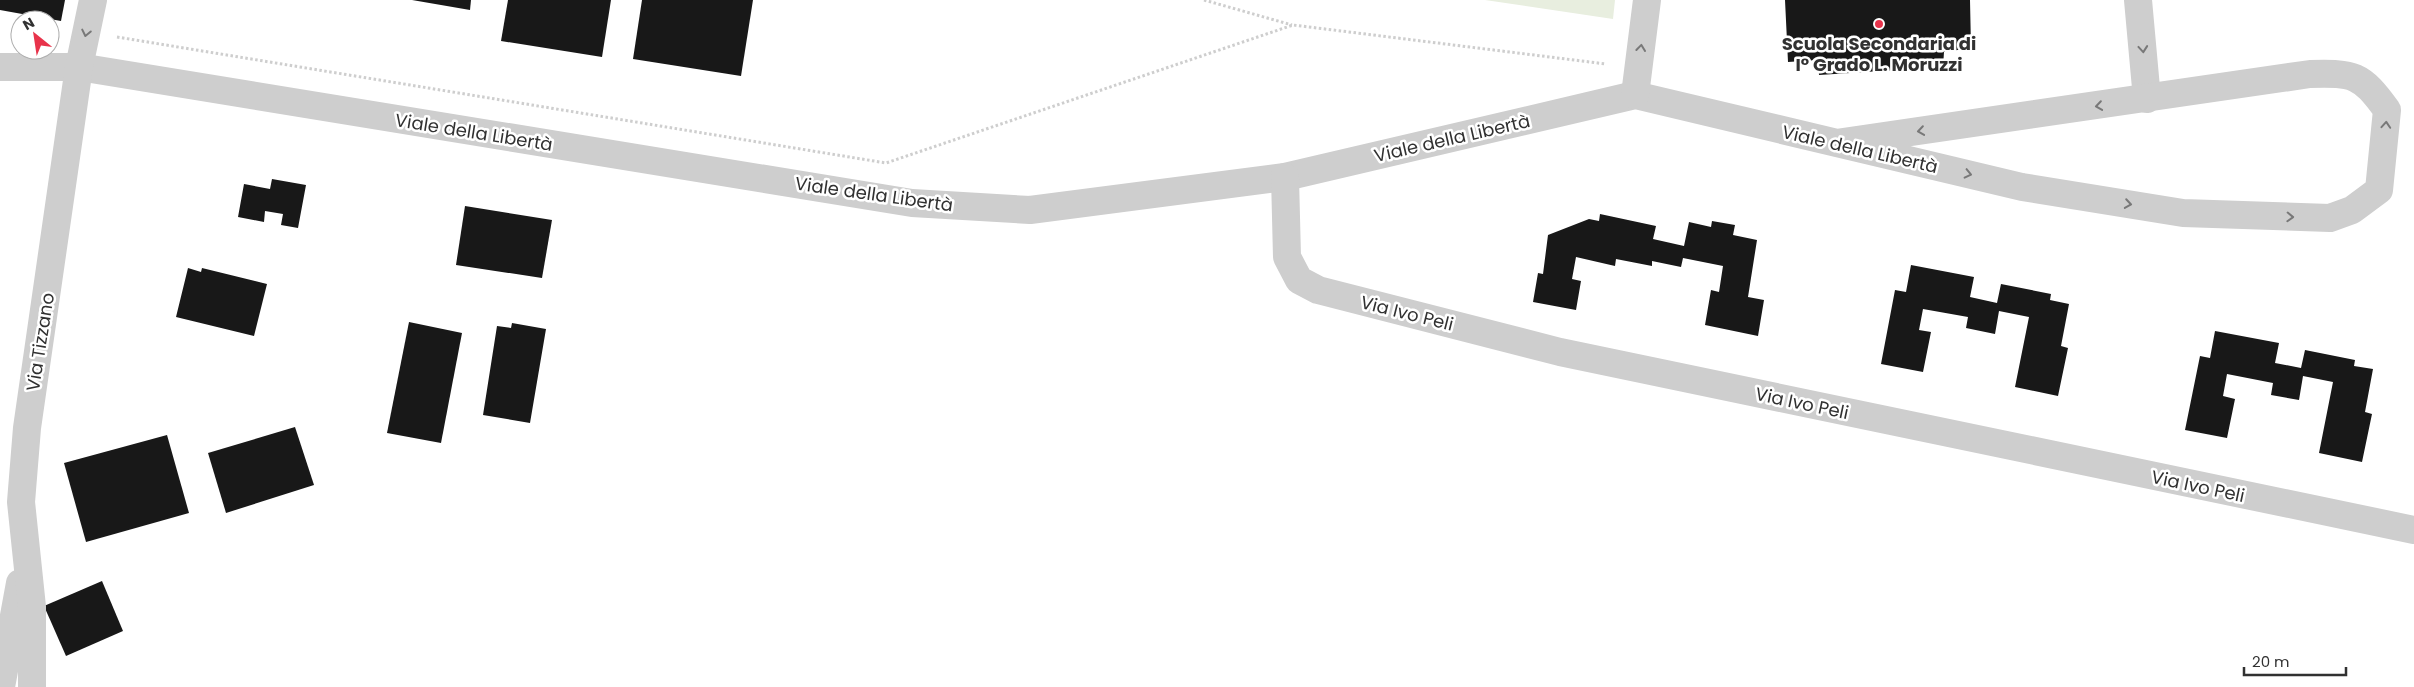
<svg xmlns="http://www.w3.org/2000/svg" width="2414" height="687" viewBox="0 0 2414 687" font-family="Poppins,sans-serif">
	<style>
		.green { fill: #e8eedf }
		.building { fill: #181818 }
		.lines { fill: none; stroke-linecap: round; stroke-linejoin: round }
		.path { stroke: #cecece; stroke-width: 3; stroke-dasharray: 2.5 2.5; stroke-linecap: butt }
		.minor { stroke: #cecece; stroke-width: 28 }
		.oneway { stroke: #787878 }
		.poi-dot { fill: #e8334b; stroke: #fff; stroke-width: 2 }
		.labels { text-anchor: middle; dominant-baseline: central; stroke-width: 5; stroke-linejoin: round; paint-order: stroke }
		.poi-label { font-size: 18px; font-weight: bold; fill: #313131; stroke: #fff }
		.street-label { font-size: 18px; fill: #313131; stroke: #fff }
	</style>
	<rect width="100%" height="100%" fill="#fff"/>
	<polygon class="green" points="1485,0 1615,0 1613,19"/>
	<g class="building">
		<polygon points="0,0 65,0 61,21 0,10"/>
		<polygon points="412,0 471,0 470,10"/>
		<polygon points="508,0 611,0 602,57 501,41"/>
		<polygon points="642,0 753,0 741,76 633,59"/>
		<polygon points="1785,0 1970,0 1971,48 1944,52 1943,67 1819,75 1818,60 1788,62"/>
		<polygon points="272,179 306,185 298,228 281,225 283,214 265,211 264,222 238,217 244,184 270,189"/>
		<polygon points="465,206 552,220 542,278 456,265"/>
		<polygon points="1600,214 1656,226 1653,239 1684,246 1689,222 1711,227 1712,221 1735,225 1733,235 1757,240 1748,297 1764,300 1758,336 1705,325 1711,290 1719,292 1723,266 1683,258 1681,267 1652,261 1652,266 1616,259 1615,266 1576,257 1572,279 1581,281 1576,310 1533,302 1538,273 1543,274 1548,235 1589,219 1599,221"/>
		<polygon points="1911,265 1974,277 1970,297 1997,303 2001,284 2051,294 2050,300 2069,304 2061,346 2068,348 2058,396 2015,387 2029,317 1999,311 1995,334 1966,328 1968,317 1923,309 1919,330 1931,332 1923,372 1881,364 1895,290 1906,292"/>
		<polygon points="188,268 201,272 202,268 267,284 254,336 176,317"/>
		<polygon points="409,322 462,333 441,443 387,433"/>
		<polygon points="512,323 546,329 530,423 483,415 497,326 511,328"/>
		<polygon points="2215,331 2279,343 2275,363 2301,368 2305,350 2355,360 2354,366 2373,369 2365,412 2372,414 2362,462 2319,453 2333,382 2303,376 2299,400 2271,395 2273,383 2227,374 2223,396 2235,399 2227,438 2185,430 2200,356 2210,358"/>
		<polygon points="295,427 314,485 226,513 208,453"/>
		<polygon points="167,435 189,513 86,542 64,463"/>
		<polygon points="102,581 123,631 66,656 44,606"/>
	</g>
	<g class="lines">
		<g class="path">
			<polyline points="1204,0 1292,25"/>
			<polyline points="117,37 886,163 1293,25 1606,64"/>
		</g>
		<g class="minor">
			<polyline points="2138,0 2147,99"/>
			<path d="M0,67h79l833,136 118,7 255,-33 350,-82 387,92 161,26 147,5 22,-8 27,-20 8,-80c-26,-36 -33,-37 -77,-36l-474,69"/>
			<polyline points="1635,95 1647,0"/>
			<polyline points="1285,177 1287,257 1299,280 1318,290 1560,352 2414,530"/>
			<polyline points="1,687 20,583"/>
			<polyline points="32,687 32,607 21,502 27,428 79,67 93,0"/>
		</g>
	</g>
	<defs><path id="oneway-chevron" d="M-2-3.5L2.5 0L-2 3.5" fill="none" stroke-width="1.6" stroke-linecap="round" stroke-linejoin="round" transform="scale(1.25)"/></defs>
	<g class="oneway">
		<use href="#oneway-chevron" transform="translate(86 33) rotate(102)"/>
		<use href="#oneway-chevron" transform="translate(1641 48) rotate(-83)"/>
		<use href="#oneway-chevron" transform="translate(2143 49) rotate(85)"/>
		<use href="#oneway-chevron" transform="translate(2099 106) rotate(172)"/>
		<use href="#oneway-chevron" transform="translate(2386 125) rotate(-86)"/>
		<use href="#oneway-chevron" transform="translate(1921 131) rotate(172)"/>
		<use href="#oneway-chevron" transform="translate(1968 174) rotate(13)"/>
		<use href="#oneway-chevron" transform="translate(2128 204) rotate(9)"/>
		<use href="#oneway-chevron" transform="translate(2290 217) rotate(2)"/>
	</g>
	<circle class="poi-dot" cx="1879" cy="24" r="5"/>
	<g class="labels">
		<g class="poi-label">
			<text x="1879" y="43">Scuola Secondaria di<tspan x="1879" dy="21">I° Grado L. Moruzzi</tspan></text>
		</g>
		<g class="street-label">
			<text transform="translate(474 132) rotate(9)">Viale della Libertà</text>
			<text transform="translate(1452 138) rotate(-13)">Viale della Libertà</text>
			<text transform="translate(1860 149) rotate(13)">Viale della Libertà</text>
			<text transform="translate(874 194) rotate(8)">Viale della Libertà</text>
			<text transform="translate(1407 313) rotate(14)">Via Ivo Peli</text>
			<text transform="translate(40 342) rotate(-81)">Via Tizzano</text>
			<text transform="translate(1802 403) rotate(12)">Via Ivo Peli</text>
			<text transform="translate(2198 486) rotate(12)">Via Ivo Peli</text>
		</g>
	</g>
	<g transform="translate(35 35) rotate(330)"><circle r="24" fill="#ffffff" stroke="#adadad"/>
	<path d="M0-4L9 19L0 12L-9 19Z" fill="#e8334b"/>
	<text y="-8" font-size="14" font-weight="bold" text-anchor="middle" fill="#313131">N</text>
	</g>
	<path d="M2244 667v8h102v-8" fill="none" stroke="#313131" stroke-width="2.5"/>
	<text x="2252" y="667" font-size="15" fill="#313131" stroke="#ffffff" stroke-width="4" paint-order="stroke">20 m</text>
</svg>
